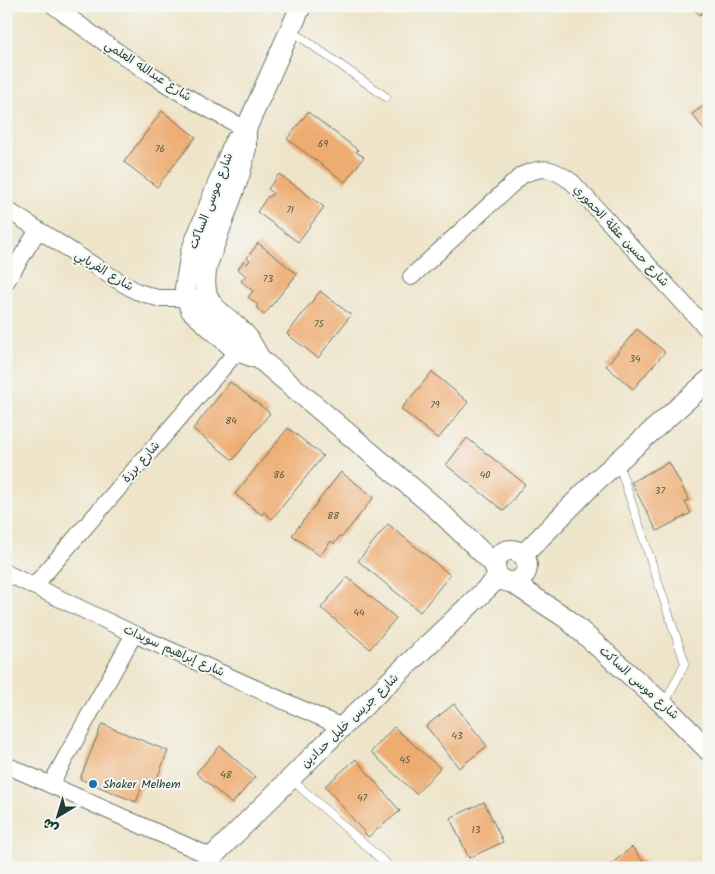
<svg xmlns="http://www.w3.org/2000/svg" width="715" height="874" viewBox="0 0 715 874" font-family="Kalam,'Playpen Sans Arabic',sans-serif">
	<style>
		.building { fill: #eeac71 }
		.lines { fill: none; stroke-linecap: round; stroke-linejoin: round }
		.service-casing { stroke: #677768; stroke-width: 9 }
		.minor-casing { stroke: #677768; stroke-width: 18 }
		.tertiary-casing { stroke: #677768; stroke-width: 22 }
		.service { stroke: #fff; stroke-width: 8 }
		.minor { stroke: #fff; stroke-width: 16 }
		.tertiary { stroke: #fff; stroke-width: 20 }
		.poi-dot { fill: #1f6fb2; stroke: #f6f6f2; stroke-width: 2 }
		.labels { text-anchor: middle; dominant-baseline: central; stroke-width: 4; stroke-linejoin: round; paint-order: stroke }
		.number-label { font-size: 10px; fill: #535943 }
		.street-label { font-size: 12px; fill: #1f3d34; stroke: #f6f6f2 }
		.poi-label { font-size: 12px; fill: #1f3d34; stroke: #f6f6f2; text-anchor: start }
	</style>
	<rect width="100%" height="100%" fill="#f6f6f2"/>
	<filter id="ink" filterUnits="userSpaceOnUse"><feTurbulence type="fractalNoise" baseFrequency=".02" numOctaves="2"/><feDisplacementMap in="SourceGraphic" scale="10" xChannelSelector="R" yChannelSelector="G"/><feConvolveMatrix kernelMatrix="1 2 1 2 8 2 1 2 1" color-interpolation-filters="sRGB"/></filter>
	<filter id="wash" filterUnits="userSpaceOnUse"><feTurbulence type="fractalNoise" baseFrequency=".0096" numOctaves="4" result="noise"/><feDisplacementMap in="SourceGraphic" scale="20" xChannelSelector="R" yChannelSelector="G"/><feGaussianBlur stdDeviation="1.12" result="paint"/><feColorMatrix in="noise" values="0 0 0 0 0 0 0 0 0 0 0 0 0 0 0 0 0 1.4 0 .05"/><feComposite in="paint" operator="in"/></filter>
	<g filter="url(#wash)">
		<rect width="100%" height="100%" fill="#eee4c9"/>
		<g id="blocks">
			<g class="building">
				<polygon points="690,6 708,6 700,15"/>
				<polygon points="709,102 709,136 692,114"/>
				<polygon points="162,111 196,137 157,187 124,162"/>
				<polygon points="308,112 358,150 356,152 364,157 345,182 287,139"/>
				<polygon points="279,174 324,207 298,242 257,212 268,196 270,197 273,193 268,189"/>
				<polygon points="258,243 297,274 264,315 256,307 258,305 248,297 253,291 241,281 246,276 238,269 244,261 247,264 250,260 247,258"/>
				<polygon points="320,291 351,315 318,358 287,334"/>
				<polygon points="637,329 665,352 633,389 606,366"/>
				<polygon points="432,372 468,402 438,439 401,409"/>
				<polygon points="230,382 270,413 233,460 193,429"/>
				<polygon points="288,428 323,456 272,519 264,512 262,515 235,494"/>
				<polygon points="467,438 525,484 504,511 446,465"/>
				<polygon points="669,462 689,500 685,502 691,513 657,531 631,482"/>
				<polygon points="341,472 374,497 342,537 340,536 334,544 331,541 320,556 292,535"/>
				<polygon points="388,524 450,575 420,612 358,561"/>
				<polygon points="347,577 396,618 370,649 321,608"/>
				<polygon points="454,704 487,746 459,768 426,726"/>
				<polygon points="102,724 168,751 154,786 144,782 136,802 80,779"/>
				<polygon points="394,727 440,768 416,794 371,752"/>
				<polygon points="220,746 255,777 232,804 196,773"/>
				<polygon points="356,759 400,811 368,837 325,786"/>
				<polygon points="484,802 503,842 469,858 450,818"/>
				<polygon points="632,847 648,868 606,868"/>
			</g>
		</g>
	</g>
	<g filter="url(#ink)">
		<use href="#blocks" fill-opacity="0" stroke="#677768" stroke-width="1"/>
		<g class="lines">
			<g class="service-casing">
				<g id="service">
					<polyline points="292,31 386,97"/>
					<polyline points="618,462 685,663 664,705"/>
					<polyline points="292,780 391,868"/>
				</g>
			</g>
			<g class="minor-casing">
				<g id="minor">
					<path d="M54,6c62,46 122,88 192,123"/>
					<polyline points="6,209 112,277 136,291 157,298 199,298"/>
					<path d="M411,277l111,-102c23,-10 30,-7 50,7l137,149"/>
					<polyline points="6,282 38,230"/>
					<polyline points="6,573 134,634 342,727"/>
					<polyline points="34,586 245,342"/>
					<polyline points="6,765 212,857"/>
					<polyline points="51,784 134,634"/>
				</g>
			</g>
			<g class="tertiary-casing">
				<g id="tertiary">
					<path d="M246,129v19l-6,25 -33,92c-9,46 17,44 41,73 4,6 8,14 12,21l178,151 57,55"/>
					<polyline points="260,359 237,351 191,310 187,299 185,288 191,252 234,143 246,129 301,6"/>
					<circle cx="511" cy="566" r="16"/>
					<polyline points="523,555 596,481 709,380"/>
					<polyline points="511,582 566,618 664,705 709,751"/>
					<polyline points="204,868 212,857 342,727 499,577"/>
				</g>
			</g>
			<use href="#service" class="service"/>
			<use href="#minor" class="minor"/>
			<use href="#tertiary" class="tertiary"/>
		</g>
	</g>
	<circle class="poi-dot" cx="93" cy="784" r="5"/>
	<g class="labels">
		<g class="number-label">
			<text x="323" y="144">69</text>
			<text x="160" y="149">76</text>
			<text x="290" y="210">71</text>
			<text x="268" y="279">73</text>
			<text x="319" y="324">75</text>
			<text x="635" y="359">34</text>
			<text x="435" y="405">79</text>
			<text x="231" y="421">84</text>
			<text x="279" y="475">86</text>
			<text x="485" y="475">40</text>
			<text x="660" y="491">37</text>
			<text x="333" y="516">88</text>
			<text x="359" y="613">44</text>
			<text x="457" y="736">43</text>
			<text x="405" y="760">45</text>
			<text x="226" y="775">48</text>
			<text x="362" y="798">47</text>
			<text x="476" y="830">13</text>
		</g>
		<g class="street-label">
			<text transform="translate(148 71) rotate(33)">شارع عبدالله العلمي</text>
			<text transform="translate(211 201) rotate(-69)">شارع موسى الساكت</text>
			<text transform="translate(621 236) rotate(47)">شارع حسين عقلة الحموري</text>
			<text transform="translate(104 271) rotate(31)">شارع الفريابي</text>
			<text transform="translate(141 462) rotate(-49)">شارع برزة</text>
			<text transform="translate(174 651) rotate(24)">شارع إبراهيم سويدات</text>
			<text transform="translate(639 683) rotate(42)">شارع موسى الساكت</text>
			<text transform="translate(350 721) rotate(-44)">شارع جريس خليل حدادين</text>
		</g>
		<g class="poi-label">
			<text x="103" y="784">Shaker Melhem</text>
		</g>
	</g>
	<rect width="715" height="874" fill="none" stroke="#f6f6f2" stroke-width="25"/>
	<g transform="translate(58 816) rotate(218)" stroke="#f6f6f2" stroke-width="4" paint-order="stroke">
	<path d="M0-4L9 19L0 12L-9 19Z" fill="#1f3d34"/>
	<text y="-8" font-size="14" font-weight="bold" text-anchor="middle" fill="#1f3d34">ش</text>
	</g>
</svg>
